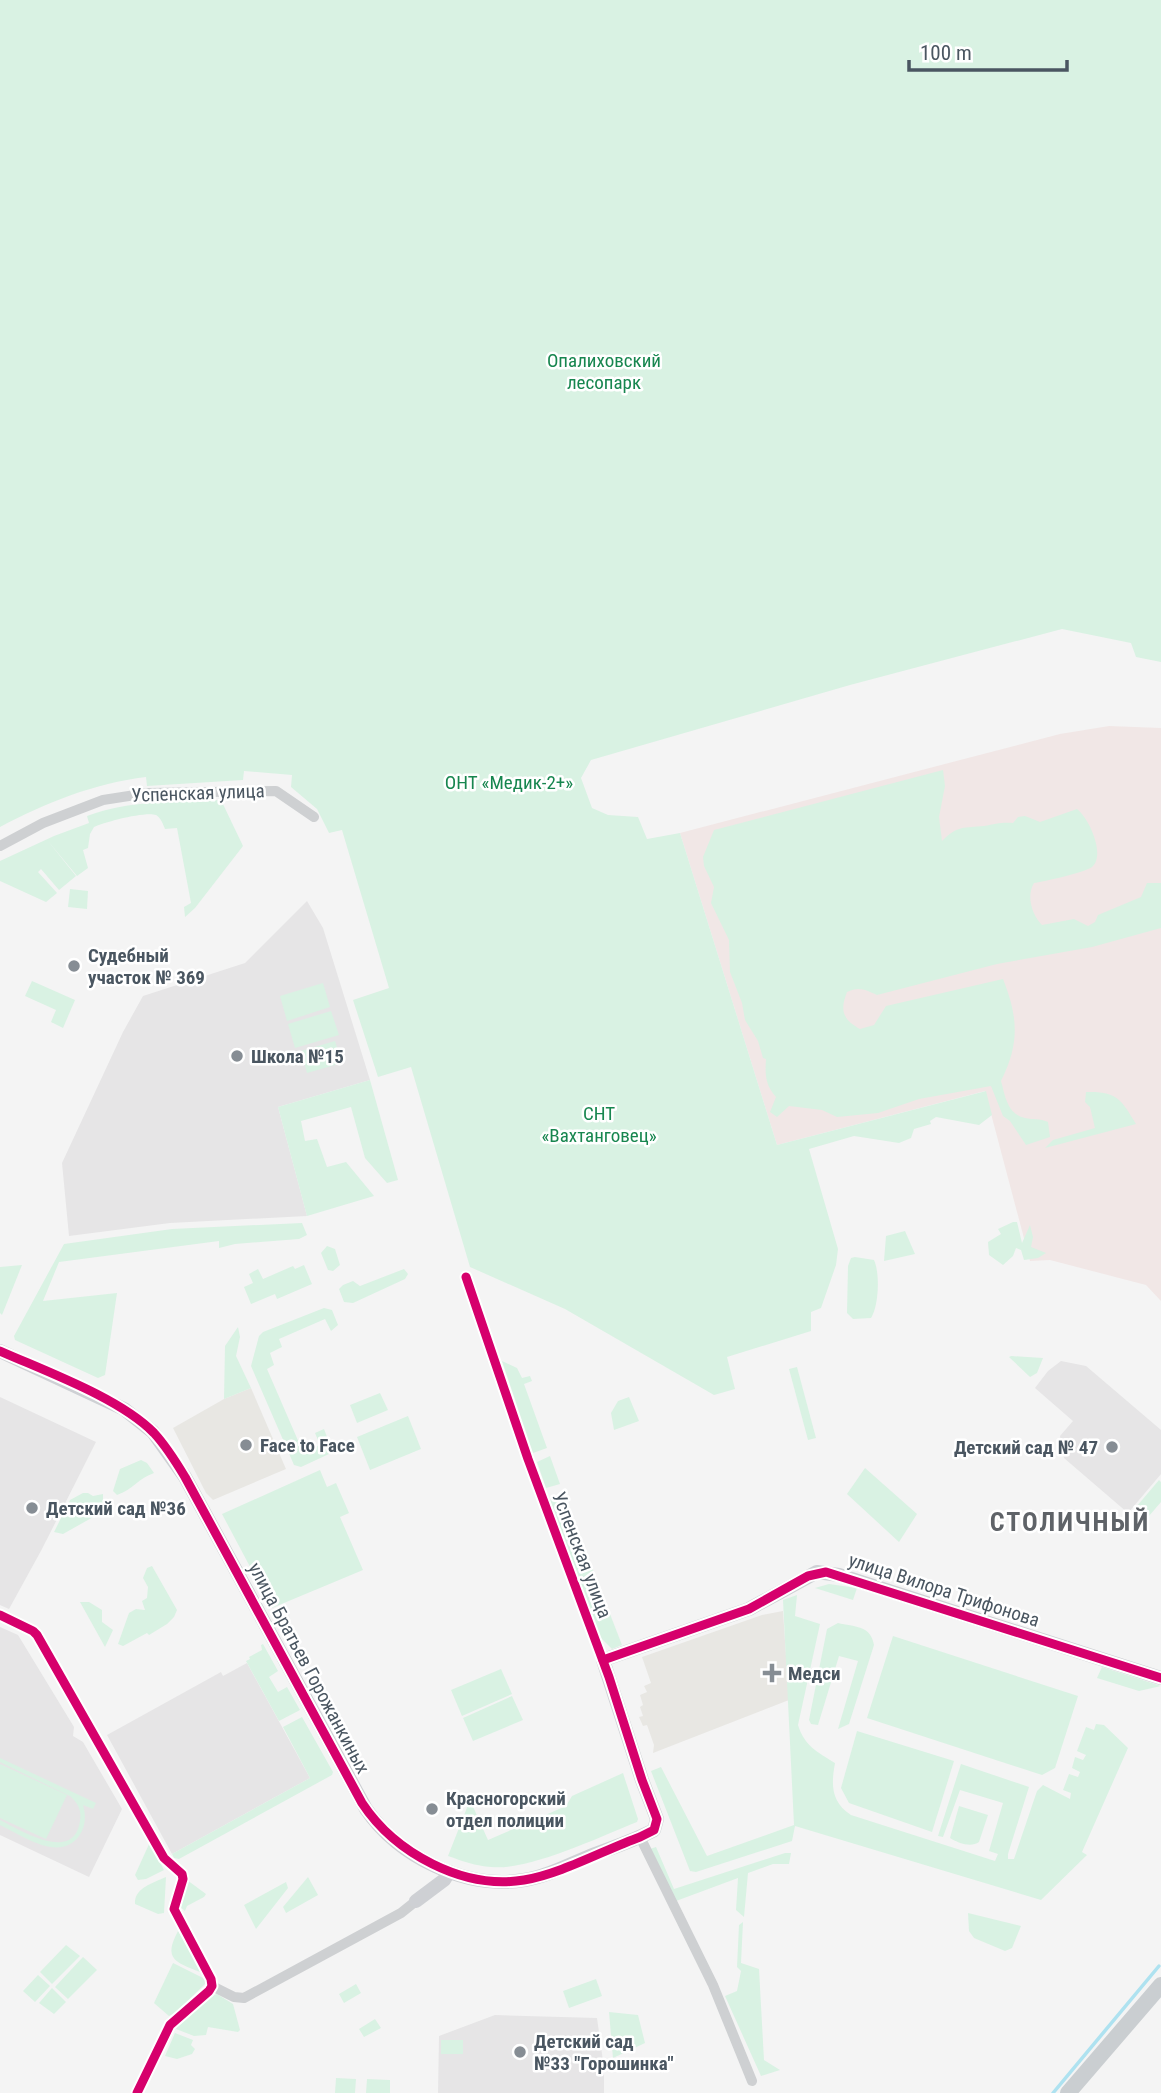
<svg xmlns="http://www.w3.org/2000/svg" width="1161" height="2093" viewBox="0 0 1161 2093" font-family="'Roboto Condensed',sans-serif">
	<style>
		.commercial { fill: #e8e7e3 }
		.education { fill: #e6e5e6 }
		.medical { fill: #f1e7e6 }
		.green { fill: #d9f2e3 }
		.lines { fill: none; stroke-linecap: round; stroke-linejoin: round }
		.stream { stroke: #aee2f0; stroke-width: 3.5 }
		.street { stroke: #ced0d2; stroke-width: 10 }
		.secondary { stroke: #ced0d4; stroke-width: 14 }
		.primary { stroke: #caced1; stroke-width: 16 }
		.cycleway-casing { stroke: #fff; stroke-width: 13 }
		.cycleway { stroke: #d6006c; stroke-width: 9 }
		.poi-dot { fill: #868d94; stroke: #fff; stroke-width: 2.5 }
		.labels { text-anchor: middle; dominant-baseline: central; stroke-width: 5; stroke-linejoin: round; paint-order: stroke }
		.park-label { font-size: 19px; fill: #17864f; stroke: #fff }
		.street-label { font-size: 19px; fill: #4a5661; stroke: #fff }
		.poi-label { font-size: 19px; font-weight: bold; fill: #4a5661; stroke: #fff; text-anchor: start }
		.district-label { font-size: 26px; font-weight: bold; letter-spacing: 2px; fill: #5f6368; stroke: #fff }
	</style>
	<rect width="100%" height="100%" fill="#f4f4f4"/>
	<g class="commercial">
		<polygon points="251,1388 286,1469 213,1500 206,1493 173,1428 224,1399"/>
		<polygon points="783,1611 789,1700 653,1753 654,1745 647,1725 643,1726 639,1717 643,1716 640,1707 643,1705 640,1695 647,1692 644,1686 651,1683 642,1657 762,1615"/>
	</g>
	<g class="education">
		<polygon points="307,901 323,928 370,1080 278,1107 307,1216 170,1223 69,1236 62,1163 123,1032 143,996 245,963"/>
		<polygon points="1061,1361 1086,1366 1161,1430 1161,1474 1128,1513 1064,1458 1060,1436 1073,1421 1035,1388 1048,1371"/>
		<polygon points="0,1397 96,1442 42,1549 9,1609 0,1605"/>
		<polygon points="0,1627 18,1635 74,1727 73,1736 83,1742 122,1809 89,1877 0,1835"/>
		<polygon points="247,1663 310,1778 172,1854 107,1735 221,1672 223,1676"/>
		<polygon points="495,2015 597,2018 604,2068 604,2093 438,2093 439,2036"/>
	</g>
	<polygon class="medical" points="1109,726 1161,728 1161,1301 1146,1285 1050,1260 1030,1261 985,1091 777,1145 680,833 1060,734"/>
	<g class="green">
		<path d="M0,0h1161v662l-25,-5 -5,-14 -69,-14 -212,56 -259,75 -10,18 11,30 16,7 30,2 9,22 33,-6 97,312 209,-54 6,24 -13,10 -43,-8 -6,4 1,3 -17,5 -3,9 -12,5 -45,-7 -45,13 29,100 -2,16 -15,43 -10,4v19l-84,26 8,32 -21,6 -149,-86 -95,-42 -59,-200 -33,10 -25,-77 36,-12 -47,-158 -13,3 -12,-24 -26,-22 1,-12 -48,-4 -1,9 -96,6 -1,-9c-51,6 -101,26 -146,50z"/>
		<path d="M943,770l2,16 -6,31 3,24c16,-16 22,-13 42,-15 11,-2 18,-4 29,-3l5,-6 7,-1 15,6 37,-13c12,9 29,46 15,58 -6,5 -49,15 -58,16 -8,13 -2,32 8,42l32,-6 14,7 7,-4 3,-7 43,-18 6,-14h14v45l-69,19 -95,17 -120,31c-11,-5 -18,-9 -30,-3 -7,18 -5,27 13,37l14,-4 12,-19 117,-27c15,38 17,64 -2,102 4,14 6,33 24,37 8,2 14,0 23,4l2,15 -24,8 -16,-24 -7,-5 -12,-30 -72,13 -41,14 -41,4 -15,-7 -33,-4 -12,11 -7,-5 6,-15c-11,-12 -11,-23 -10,-38l-3,-1 -5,-17 -13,-21 -3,-17 -12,-31 -1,-32 -18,-37 3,-16 -10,-21 -1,-9 11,-27z"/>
		<path d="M221,800l22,46 -48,62 -10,9 -1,-10 7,-4 -14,-75 -12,1c-2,-5 -4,-11 -9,-14 -10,-4 -52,7 -62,12l-4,7 -2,14 -5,2 5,18 -11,8 -29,-35 28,35 -17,14 -18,-21 -3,3 19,21 -11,9 -46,-21v-20l54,-25 35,-13 -2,-7c43,-16 88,-14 134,-16z"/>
		<polygon points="70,889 88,891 87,909 68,907"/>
		<polygon points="32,981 75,1000 63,1028 51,1022 56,1010 25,996"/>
		<polygon points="323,983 330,1007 287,1021 280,996"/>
		<polygon points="331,1011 339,1035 295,1048 288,1024"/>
		<polygon points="335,1041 342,1063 307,1073 301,1051"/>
		<polygon points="370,1080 398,1180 387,1183 365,1158 351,1107 301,1121 305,1141 317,1139 327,1167 346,1162 374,1196 307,1216 278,1107"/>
		<path d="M1086,1092c31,-1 35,7 50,32l-91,24 8,-8 42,-12 -5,-21 -5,-5z"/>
		<polygon points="1013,1222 1017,1222 1022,1243 1030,1225 1033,1237 1031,1247 1046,1253 1038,1258 1024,1260 1021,1250 1016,1248 1013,1256 1003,1265 989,1255 988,1242 1001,1234 998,1229"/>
		<polygon points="302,1223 307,1235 299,1239 235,1244 219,1248 219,1241 59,1262 43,1301 117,1293 105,1375 98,1378 15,1340 14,1336 64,1244 172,1229"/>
		<polygon points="905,1231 915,1254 884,1261 886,1236"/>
		<polygon points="327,1246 335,1249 340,1265 333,1271 328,1270 321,1253"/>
		<path d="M855,1257l19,3c6,13 5,45 -3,58l-18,1 -6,-6 1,-47 3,-8z"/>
		<polygon points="22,1265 2,1315 0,1313 0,1267"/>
		<polygon points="304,1265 312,1284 277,1299 275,1294 251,1304 244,1287 253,1283 249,1274 258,1269 263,1279 293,1266 295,1269"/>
		<polygon points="404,1269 408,1274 405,1279 353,1303 344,1302 339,1289 343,1285 353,1281 360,1286"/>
		<polygon points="324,1308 332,1310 338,1325 331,1331 325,1319 279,1339 282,1347 270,1353 274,1365 267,1369 303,1452 320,1445 315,1433 324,1429 330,1445 329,1454 301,1467 294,1465 251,1366 259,1336 263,1332"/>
		<polygon points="238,1327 240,1337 236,1356 251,1388 224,1399 225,1346"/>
		<polygon points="1011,1356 1043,1358 1037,1373 1030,1377 1009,1357"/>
		<polygon points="502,1361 517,1368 522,1378 530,1376 532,1381 524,1384 547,1448 533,1453"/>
		<polygon points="797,1367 816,1438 808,1440 789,1369"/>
		<polygon points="380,1393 388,1410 357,1423 350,1405"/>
		<polygon points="629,1397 639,1421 614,1430 611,1413 618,1401"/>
		<polygon points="408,1416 421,1449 370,1470 357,1437"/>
		<polygon points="550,1456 560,1484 546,1488 537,1462"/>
		<path d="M141,1460l6,3 7,10c-15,5 -22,17 -37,22l-4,-4 7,-22z"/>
		<polygon points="865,1468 917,1514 899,1542 847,1494"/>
		<polygon points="320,1470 327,1487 336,1483 349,1513 340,1517 363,1570 272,1608 222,1514"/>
		<polygon points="1159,1480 1161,1482 1161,1502 1149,1516 1137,1506"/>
		<polygon points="83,1493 88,1493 93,1496 103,1494 103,1500 111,1507 63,1534 54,1532 70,1500"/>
		<polygon points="564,1495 622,1645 612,1649 597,1634 550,1500"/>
		<polygon points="152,1566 177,1610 174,1617 167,1624 149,1635 147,1633 123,1646 118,1644 129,1613 136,1609 145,1610 142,1601 147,1598 148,1587 143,1578 147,1568"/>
		<polygon points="829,1584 857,1588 853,1600 815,1588"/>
		<path d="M797,1595l-2,21 25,8 -22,101c6,20 19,27 37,38 -4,22 -4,39 16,52l144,46 3,-7 -9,-3 14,-48 -43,-13 -17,47 -5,-1 23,-72 68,23 -21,67v5h6l23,-68 6,-6 27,14 1,-6 -8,-3 6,-16 9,3 2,-5 -8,-4 3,-11 8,3 3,-5 -9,-4 9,-24 8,3 2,-6 8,1 24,23 -46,104 5,3 -46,45 -246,-74 -3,15 -96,31 -6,-1 -39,-100 10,-4 46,89 87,-31 -11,-225z"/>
		<polygon points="80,1602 89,1602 102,1610 102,1622 113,1630 105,1647"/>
		<path d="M838,1623c16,4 33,2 36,22l-25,79 -11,5 20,-68 -19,-5 -21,69 -7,-1 -2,-4 18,-91z"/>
		<polygon points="893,1636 1078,1696 1055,1768 1042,1775 867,1718"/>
		<polygon points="263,1644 278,1671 269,1677 278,1692 287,1687 300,1710 279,1721 246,1661 250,1659 249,1657 262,1650 261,1645"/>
		<polygon points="1102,1667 1161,1686 1139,1691 1097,1678"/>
		<polygon points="501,1669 512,1694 462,1716 451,1690"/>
		<polygon points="512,1696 523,1720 473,1741 463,1718"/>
		<polygon points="302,1717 333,1772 332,1775 179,1859 174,1858 172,1854 310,1778 283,1727"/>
		<polygon points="857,1731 954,1761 932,1832 849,1803 841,1788"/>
		<path d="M0,1758l96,45 -3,6 -10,-4c3,10 3,21 -4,31 -20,27 -57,-1 -79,-11v-5c20,10 74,44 80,1 2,-10 -2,-18 -10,-25l-70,-34z"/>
		<polygon points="0,1764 67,1795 46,1839 0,1818"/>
		<path d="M623,1773l15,46 -1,3c-38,15 -108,49 -146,45 -15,-1 -29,-6 -43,-11l22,-56 18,40 78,-34 6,-10z"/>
		<path d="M959,1806l29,9 -9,27c-8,6 -21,1 -29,-4z"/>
		<polygon points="150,1842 164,1870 146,1879 138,1880 135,1875"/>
		<polygon points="656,1847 674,1889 785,1853 791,1853 789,1864 773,1864 748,1873 744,1917 736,1910 738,1878 676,1901 650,1849"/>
		<path d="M166,1877l-2,36 -6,1 -23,-10c-1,-16 18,-21 31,-27z"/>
		<polygon points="308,1877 318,1895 286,1913 283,1907"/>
		<polygon points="187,1880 206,1894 204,1897 187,1906 185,1911 179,1906"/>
		<polygon points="286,1882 288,1888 256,1929 244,1905"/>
		<polygon points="968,1913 1021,1926 1012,1948 1005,1951 974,1938 969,1931"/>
		<polygon points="743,1922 741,1963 759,1969 764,2060 780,2070 761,2076 725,1996 737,1991 741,1971 737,1967 739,1925"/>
		<path d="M178,1931l23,40 -1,1c-25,-10 -37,-13 -22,-41z"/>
		<polygon points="66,1945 80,1956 52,1984 40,1972"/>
		<polygon points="83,1957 97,1970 68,1999 55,1987"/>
		<polygon points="173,1963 205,1979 206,1983 175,2013 169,2016 154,2003"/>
		<polygon points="38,1975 50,1986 35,2002 23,1991"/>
		<polygon points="596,1979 602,1996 569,2008 563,1991"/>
		<polygon points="356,1984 361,1993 344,2003 339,1994"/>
		<polygon points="52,1988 66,2002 54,2014 39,2003"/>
		<path d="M217,1994l16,10 7,26 -2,2 -30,-5 -2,8 -12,1 -18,-7c7,-12 27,-32 41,-35z"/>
		<polygon points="609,2012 638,2015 645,2043 613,2058"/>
		<polygon points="375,2019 381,2028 364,2037 359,2029"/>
		<polygon points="175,2033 193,2040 191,2045 195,2049 192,2054 177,2059 165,2056"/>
		<rect x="441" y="2040" width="22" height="14"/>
		<polygon points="336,2078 356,2079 355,2093 335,2093"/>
		<polygon points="367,2079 390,2080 390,2093 366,2093"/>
	</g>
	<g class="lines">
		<polyline class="stream" points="1053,2093 1159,1966"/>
		<g class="street">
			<polyline points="0,846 43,823 103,800 148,793 276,791 314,817"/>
			<polyline points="466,1277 528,1459 603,1660"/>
			<polyline points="0,1615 33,1631 37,1635 164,1858 182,1874 183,1879 174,1909 211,1979 212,1986 209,1991 170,2025 137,2093"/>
			<polyline points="640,1837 713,1985 752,2081"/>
			<polyline points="212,1986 234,1997 244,1998 401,1913 416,1901"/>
		</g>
		<g class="secondary">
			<path d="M0,1351l124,58 29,23 32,45 181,332c33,48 100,81 158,71 25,-4 48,-17 71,-26 20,-7 40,-14 59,-24l3,-11 -15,-39 -39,-120 146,-51 68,-37 22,3 322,103"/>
			<polyline points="416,1901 444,1880 449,1872"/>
		</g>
		<polyline class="primary" points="1068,2093 1161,1985"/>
		<g class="cycleway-casing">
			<g id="cycleway">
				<path d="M0,1351c45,20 120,47 154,82 12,13 22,29 31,44l177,326c33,50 101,87 162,77 37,-6 80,-30 116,-43l14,-7 3,-11 -15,-39 -33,-103 -81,-218 -62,-182"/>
				<polyline points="0,1615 33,1631 37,1635 164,1858 182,1874 183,1879 174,1909 211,1979 212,1986 209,1991 170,2025 137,2093"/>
				<polyline points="603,1660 749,1609 808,1576 826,1572 1161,1678"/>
			</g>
		</g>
		<use href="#cycleway" class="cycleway"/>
	</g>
	<g class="poi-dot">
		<circle cx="74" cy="966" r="7"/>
		<circle cx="237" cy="1056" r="7"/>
		<circle cx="246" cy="1445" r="7"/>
		<circle cx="1112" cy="1447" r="7"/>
		<circle cx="32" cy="1508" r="7"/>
		<path d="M768.5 1662.5h7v7h7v7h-7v7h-7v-7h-7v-7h7z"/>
		<circle cx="432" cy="1809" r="7"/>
		<circle cx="520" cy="2052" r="7"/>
	</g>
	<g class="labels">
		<g class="park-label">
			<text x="604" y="360">Опалиховский<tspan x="604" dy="22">лесопарк</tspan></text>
			<text x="509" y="782">ОНТ «Медик-2+»</text>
			<text x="599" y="1113">СНТ<tspan x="599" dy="22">«Вахтанговец»</tspan></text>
		</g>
		<g class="street-label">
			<text transform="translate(198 793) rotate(-2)">Успенская улица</text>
			<text transform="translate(582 1555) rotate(69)">Успенская улица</text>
			<text transform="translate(944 1590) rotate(18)">улица Вилора Трифонова</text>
			<text transform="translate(309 1668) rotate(62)">улица Братьев Горожанкиных</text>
		</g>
		<g class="poi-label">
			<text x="88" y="955">Судебный<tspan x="88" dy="22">участок № 369</tspan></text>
			<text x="251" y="1056">Школа №15</text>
			<text x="260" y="1445">Face to Face</text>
			<text x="1098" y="1447" text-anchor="end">Детский сад № 47</text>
			<text x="46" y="1508">Детский сад №36</text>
			<text x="788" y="1673">Медси</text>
			<text x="446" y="1798">Красногорский<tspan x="446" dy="22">отдел полиции</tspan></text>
			<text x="534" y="2041">Детский сад<tspan x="534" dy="22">№33 "Горошинка"</tspan></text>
		</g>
		<g class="district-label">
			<text x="1070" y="1522">СТОЛИЧНЫЙ</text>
		</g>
	</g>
	<path d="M909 60v10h158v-10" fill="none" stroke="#4a5661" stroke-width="3.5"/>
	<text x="920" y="60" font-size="21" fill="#4a5661" stroke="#ffffff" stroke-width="5" paint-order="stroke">100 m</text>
</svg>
